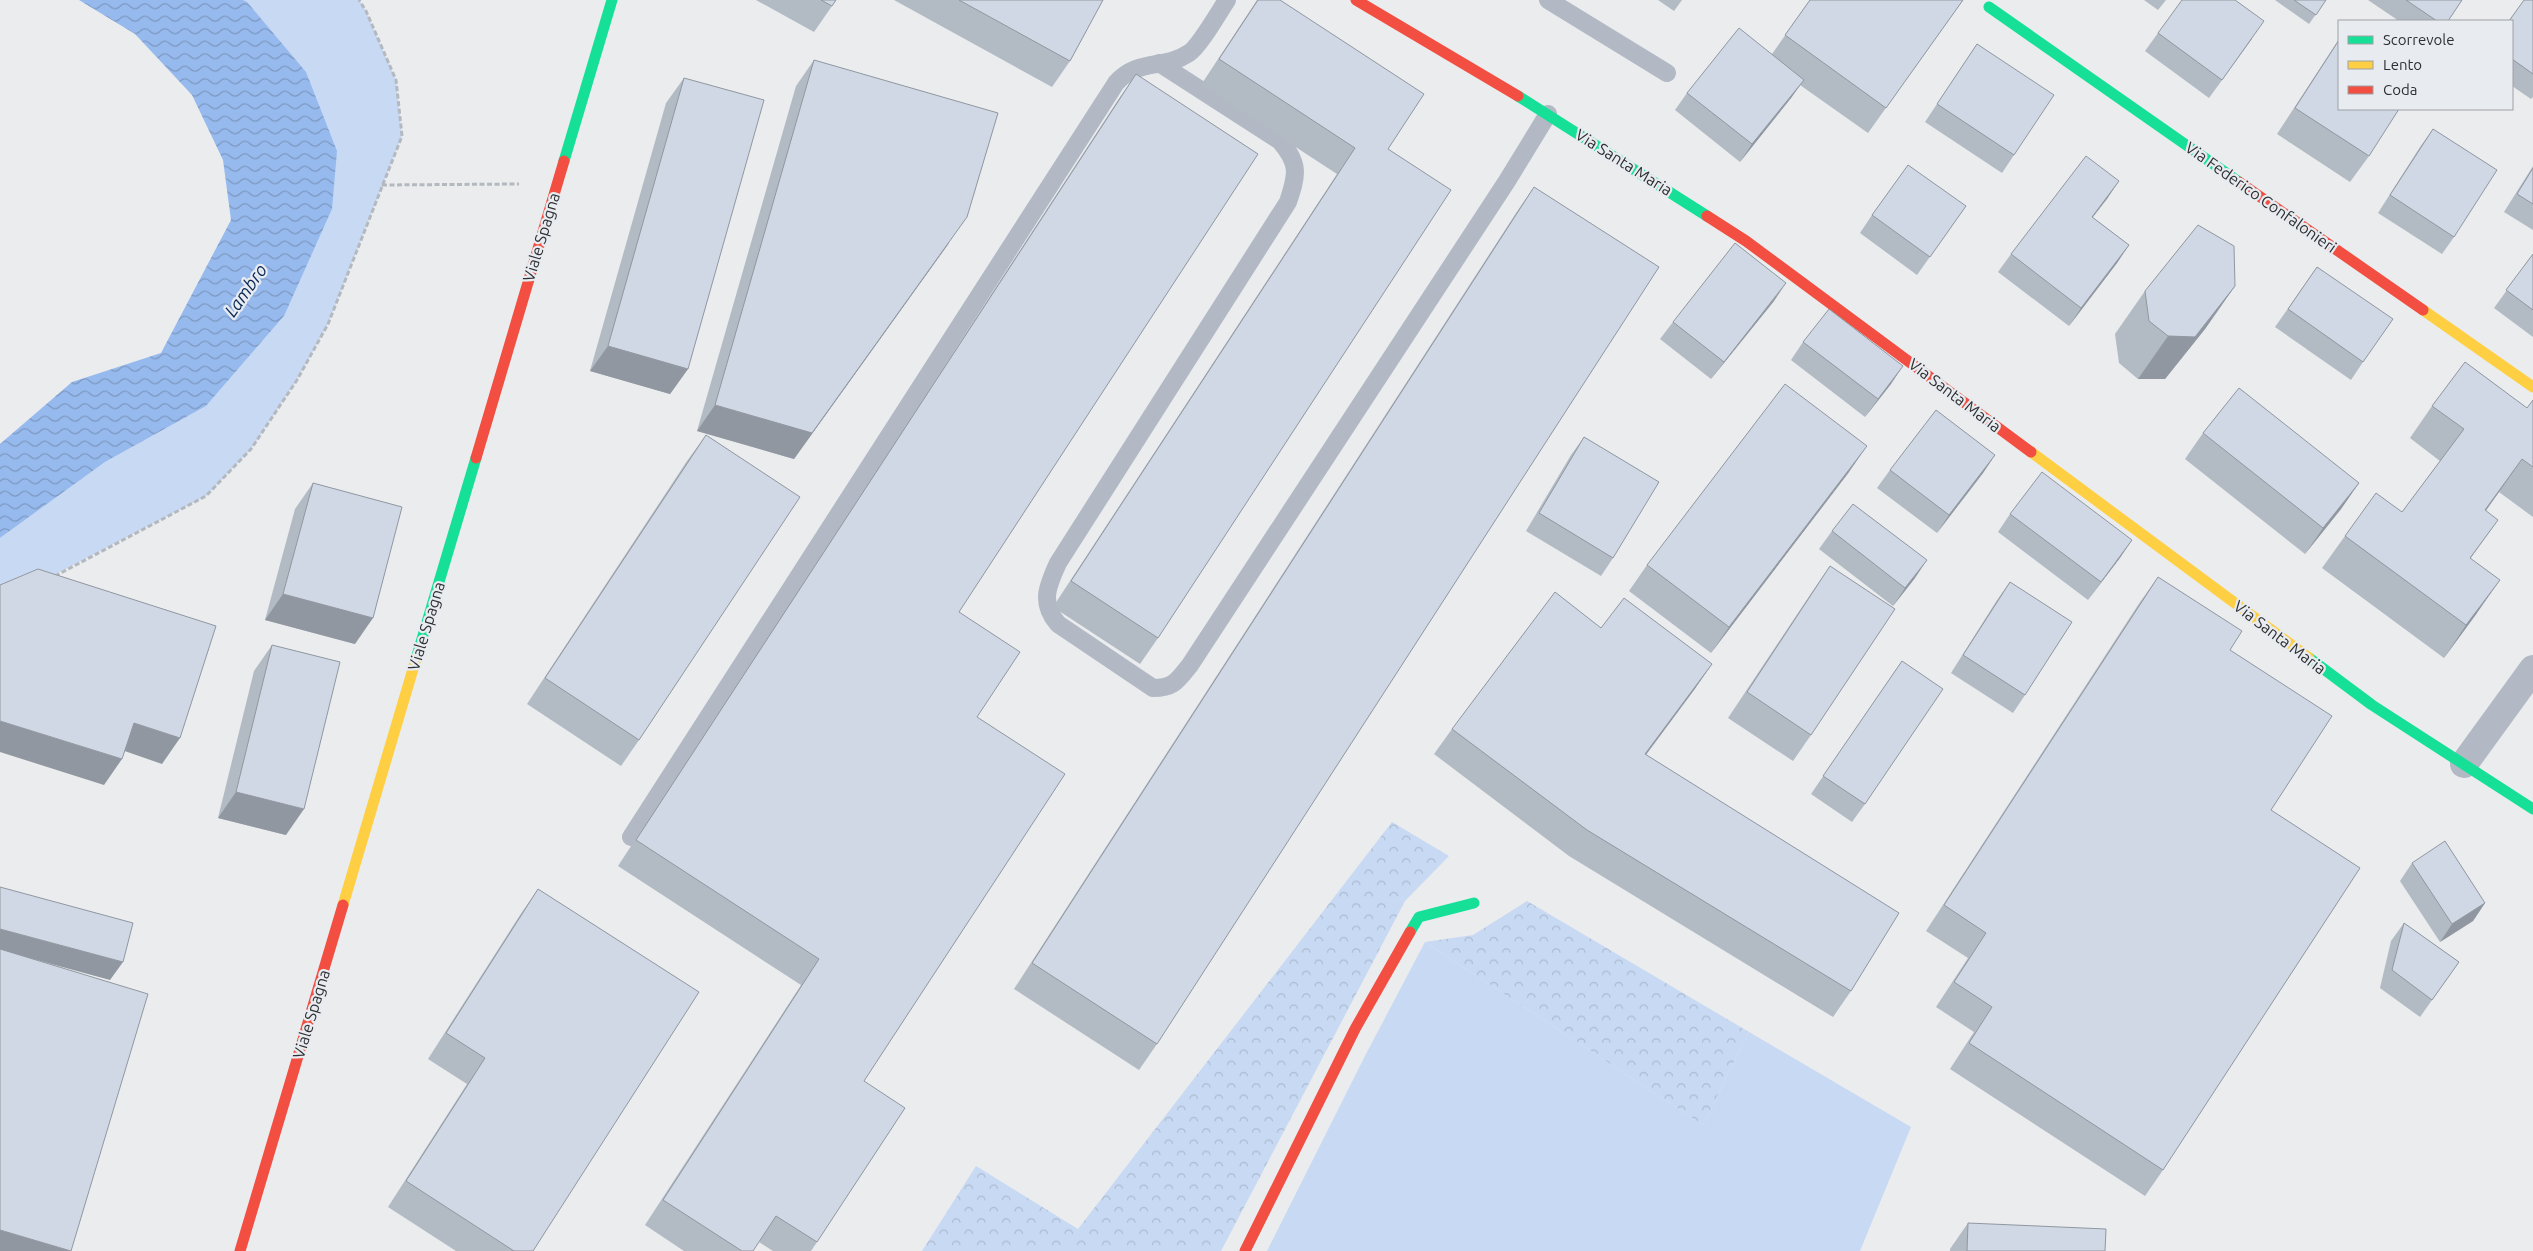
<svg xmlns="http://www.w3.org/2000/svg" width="2533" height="1251" viewBox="0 0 2533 1251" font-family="Ubuntu,sans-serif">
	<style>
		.green { fill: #c8d9f3 }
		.forest { fill: url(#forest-crowns) }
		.water { fill: url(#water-waves) }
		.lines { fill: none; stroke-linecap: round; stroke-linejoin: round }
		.path { stroke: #b4b9bf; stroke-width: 3; stroke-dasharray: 5 2.5; stroke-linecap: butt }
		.lane { stroke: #b2b9c4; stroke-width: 18 }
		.street { stroke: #b2b9c4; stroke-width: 28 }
		.fast { stroke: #16e098; stroke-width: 11 }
		.slow { stroke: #ffcf43; stroke-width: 11 }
		.jam { stroke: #f24e42; stroke-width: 11 }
		.wall { fill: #b2bac4 }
		.shaded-wall { fill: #9197a0 }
		.building { fill: #cfd8e4; stroke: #9197a0 }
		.labels { text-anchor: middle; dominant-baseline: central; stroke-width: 4.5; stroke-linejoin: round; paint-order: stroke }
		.street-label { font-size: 16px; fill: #2e2f31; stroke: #e8ecf0 }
		.water-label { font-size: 18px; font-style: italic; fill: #082754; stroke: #e8ecf0 }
	</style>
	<defs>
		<pattern id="forest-crowns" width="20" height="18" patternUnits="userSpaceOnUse" patternTransform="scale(1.25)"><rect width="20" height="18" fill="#c8d9f3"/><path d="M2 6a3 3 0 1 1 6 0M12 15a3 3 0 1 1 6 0" fill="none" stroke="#acbbd1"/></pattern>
		<pattern id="water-waves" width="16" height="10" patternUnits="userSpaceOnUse" patternTransform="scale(1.25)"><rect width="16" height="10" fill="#97baee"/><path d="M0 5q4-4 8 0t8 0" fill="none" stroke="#7c98c1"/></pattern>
	</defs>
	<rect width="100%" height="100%" fill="#eaecee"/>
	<g class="green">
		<polygon points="243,0 359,0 366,11 396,80 402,136 328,324 297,380 251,449 206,496 0,603 0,538 105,462 206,406 284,316 247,2"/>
		<polygon points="1425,942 1703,1125 1749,1032 1911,1127 1860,1251 1267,1251 1366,1054"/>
	</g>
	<g class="forest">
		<polygon points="1392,822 1449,856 1405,901 1221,1251 922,1251 976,1166 1078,1229"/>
		<polygon points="1527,901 1749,1032 1703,1125 1425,942 1473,935"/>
	</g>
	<polygon class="water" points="79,0 243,0 247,2 306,72 337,151 332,209 284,316 206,406 105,462 0,538 0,444 72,382 161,353 231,220 223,160 192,95 135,34"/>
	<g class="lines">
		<g class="path">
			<polyline points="382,185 519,184"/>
			<polyline points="55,576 206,496 251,449 297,380 328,324 402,136 396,80 366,11 359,0"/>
		</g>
		<g class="lane">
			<polyline points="1548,0 1667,73"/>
			<path d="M1159,63l121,78c20,23 17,34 8,61l-230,361c-11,24 -18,40 0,61l95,64c21,0 24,-7 37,-23l317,-484 41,-67"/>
			<path d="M631,837l485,-754c22,-25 48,-13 73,-30 10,-6 30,-41 38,-53"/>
		</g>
		<polyline class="street" points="2464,764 2533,669"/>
		<g class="fast">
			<polyline points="1989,7 2239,182"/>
			<polyline points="1518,96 1707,216"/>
			<polyline points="564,161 612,0"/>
			<polyline points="2309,658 2372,705 2533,809"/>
			<polyline points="416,659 476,458"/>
			<polyline points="1410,932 1419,917 1474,903"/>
		</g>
		<g class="slow">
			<polyline points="2423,310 2533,387"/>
			<polyline points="2031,452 2309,658"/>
			<polyline points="343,905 416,659"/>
		</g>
		<g class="jam">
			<polyline points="1356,0 1518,96"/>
			<polyline points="2239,182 2423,310"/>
			<polyline points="1707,216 1746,241 2031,452"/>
			<polyline points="476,458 564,161"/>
			<polyline points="240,1251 343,905"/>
			<polyline points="1245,1251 1355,1029 1410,932"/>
		</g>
	</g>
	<g class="wall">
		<polygon points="756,0 836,0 832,6 814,32"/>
		<polygon points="894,0 1103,0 1070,61 1052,87"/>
		<polygon points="1257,0 1280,0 1388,149 1158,638 1140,664 1053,607 1337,174 1201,85"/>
		<polygon points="1658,0 1682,0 1674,11"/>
		<polygon points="1810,0 1963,0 1868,133 1800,85 1791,98 1740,162 1675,110 1687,93 1772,54"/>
		<polygon points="2144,0 2166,0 2158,10"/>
		<polygon points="2275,0 2326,0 2309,24"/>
		<polygon points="2368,0 2462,0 2448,21 2399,21"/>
		<polygon points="2533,0 2533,97 2531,99 2512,86 2512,21"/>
		<polygon points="2158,33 2252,39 2209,98 2145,51"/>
		<polygon points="2339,39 2339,109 2369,156 2350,182 2277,134"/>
		<polygon points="1977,44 2014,155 2002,173 1925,122"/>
		<polygon points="814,60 949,243 794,459 697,431 796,86"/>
		<polygon points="1136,74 959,612 977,717 864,1081 817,1242 811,1251 773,1251 759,1242 753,1251 684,1251 645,1225 801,985 618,866 1118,100"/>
		<polygon points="684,78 688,369 670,394 590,371 666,103"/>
		<polygon points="2433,129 2454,237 2442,254 2378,213 2420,147"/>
		<polygon points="2533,166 2533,230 2504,212"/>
		<polygon points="2119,181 2092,217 2129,245 2117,263 2069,326 1998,272 2011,254"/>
		<polygon points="1534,187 1157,1044 1139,1070 1014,989 1516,213"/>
		<polygon points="1966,206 1917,275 1860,233 1872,215"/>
		<polygon points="2533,254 2533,337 2494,308"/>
		<polygon points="2317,267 2363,362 2351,380 2275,327"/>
		<polygon points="2235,286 2205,329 2165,379 2138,379 2119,363 2115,334 2145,291"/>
		<polygon points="1774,301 1711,379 1660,339 1673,322"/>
		<polygon points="1803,342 1891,384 1865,417 1791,360"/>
		<polygon points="2533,400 2533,517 2499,492 2486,511 2471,558 2477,613 2444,658 2322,568 2345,536 2402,512 2440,461 2410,438 2432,406 2527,408"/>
		<polygon points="2203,433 2359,483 2341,509 2305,554 2185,459"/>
		<polygon points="706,435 639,740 621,766 527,704 687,461"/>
		<polygon points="1584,437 1613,558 1601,576 1526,531 1571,455"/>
		<polygon points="1995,455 1983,473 1937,533 1877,488 1890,470"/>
		<polygon points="1849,472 1711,653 1629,591 1647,565"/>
		<polygon points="313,483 355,644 265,620 295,509"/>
		<polygon points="2010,514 2132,540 2088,600 1998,532"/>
		<polygon points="1832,531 1915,578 1893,606 1819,549"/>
		<polygon points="1830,566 1811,735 1793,761 1728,718 1812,592"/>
		<polygon points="2158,577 2230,650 2271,810 2163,1170 2145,1196 1950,1069 1974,1032 1936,1007 1968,958 1926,931 2140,602"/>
		<polygon points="2010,582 2025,695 2013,713 1951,673 1997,600"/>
		<polygon points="1601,628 1712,664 1694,690 1646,755 1851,991 1833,1017 1569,856 1434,754 1452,729"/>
		<polygon points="272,645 286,835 218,818 254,671"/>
		<polygon points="1902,661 1865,804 1852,822 1811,794"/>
		<polygon points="2412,863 2485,903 2473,921 2440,942 2400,881"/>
		<polygon points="538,889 533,1251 456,1251 388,1207 467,1084 428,1059 520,915"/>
		<polygon points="2404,923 2459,962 2420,1017 2380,988 2391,941"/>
		<polygon points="1968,1223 2105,1251 1950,1251 1950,1249"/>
	</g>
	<g class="shaded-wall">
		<polygon points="1804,80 1791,98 1740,162 1752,144"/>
		<polygon points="2119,181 2107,199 2079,235 2092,217"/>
		<polygon points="949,243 794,459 697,431 715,405"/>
		<polygon points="2129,245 2117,263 2069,326 2081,308"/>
		<polygon points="1786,283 1774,301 1711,379 1724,362"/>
		<polygon points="2235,286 2205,329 2165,379 2138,379 2168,336"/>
		<polygon points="608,346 688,369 670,394 590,371"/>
		<polygon points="1903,366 1891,384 1865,417 1878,399"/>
		<polygon points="1867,446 1849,472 1711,653 1729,627"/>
		<polygon points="1995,455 1983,473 1937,533 1949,515"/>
		<polygon points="2522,459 2499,492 2462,543 2485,510"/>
		<polygon points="2359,483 2341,509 2305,554 2323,528"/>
		<polygon points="2498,520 2475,552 2447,590 2470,558"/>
		<polygon points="2132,540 2120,558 2088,600 2101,582"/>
		<polygon points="1927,560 1915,578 1893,606 1905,588"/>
		<polygon points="2500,580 2477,613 2444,658 2466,625"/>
		<polygon points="283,594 373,618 355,644 265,620"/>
		<polygon points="1712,664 1694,690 1627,780 1645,754"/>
		<polygon points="0,721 122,759 104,785 0,752"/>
		<polygon points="134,723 180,738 162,764 116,748"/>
		<polygon points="236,792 304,809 286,835 218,818"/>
		<polygon points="2485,903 2473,921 2440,942 2452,924"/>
		<polygon points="0,929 123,962 110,980 0,950"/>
		<polygon points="0,1230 71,1251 0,1251"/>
	</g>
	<g class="building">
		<polygon points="821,0 836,0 832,6"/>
		<polygon points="959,0 1103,0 1070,61"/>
		<polygon points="1258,0 1280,0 1424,94 1388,149 1451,190 1158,638 1071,581 1355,148 1219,59"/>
		<polygon points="1810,0 1963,0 1886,108 1785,35"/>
		<polygon points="2182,0 2235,0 2264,21 2222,80 2158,33"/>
		<polygon points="2294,0 2326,0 2316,15"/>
		<polygon points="2406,0 2462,0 2448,21 2437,21"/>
		<polygon points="2524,0 2533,0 2533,74 2512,59 2512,21 2509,21"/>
		<polygon points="1739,28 1804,80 1752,144 1687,93"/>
		<polygon points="2339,40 2339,109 2399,109 2369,156 2295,108"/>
		<polygon points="1977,44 2054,95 2014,155 1937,104"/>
		<polygon points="814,60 998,113 967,217 812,433 715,405"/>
		<polygon points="1136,74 1258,154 959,612 1020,652 977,717 1065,774 864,1081 905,1108 817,1242 776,1216 753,1251 742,1251 663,1200 819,959 636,840"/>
		<polygon points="684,78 764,100 688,369 608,346"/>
		<polygon points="2433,129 2497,170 2454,237 2390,195"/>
		<polygon points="2086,156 2119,181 2092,217 2129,245 2081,308 2011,254"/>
		<polygon points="1908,165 1966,206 1930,257 1872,215"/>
		<polygon points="2533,168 2533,204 2517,194"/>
		<polygon points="1534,187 1659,267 1157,1044 1032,963"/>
		<polygon points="2198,225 2234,246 2235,286 2195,337 2168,336 2149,321 2145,291"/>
		<polygon points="1735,243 1786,283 1724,362 1673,322"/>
		<polygon points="2533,254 2533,310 2506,290"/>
		<polygon points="2317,267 2393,319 2363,362 2288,309"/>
		<polygon points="1829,309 1903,366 1878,399 1803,342"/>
		<polygon points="2465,362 2527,408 2533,400 2533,467 2522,459 2485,510 2498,520 2470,558 2500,580 2466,625 2345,536 2376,493 2402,512 2464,429 2432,406"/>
		<polygon points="1785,384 1867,446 1729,627 1647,565"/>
		<polygon points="2239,388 2359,483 2323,528 2203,433"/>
		<polygon points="1936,410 1995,455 1949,515 1890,470"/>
		<polygon points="706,435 800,497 639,740 545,678"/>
		<polygon points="1584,437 1659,482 1613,558 1539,513"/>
		<polygon points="2042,472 2132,540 2101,582 2010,514"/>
		<polygon points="313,483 402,507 373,618 283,594"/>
		<polygon points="1853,504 1927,560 1905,588 1832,531"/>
		<polygon points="1830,566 1895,609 1811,735 1747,692"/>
		<polygon points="38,569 216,626 180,738 134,723 122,759 0,721 0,585"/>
		<polygon points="2158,577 2242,631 2230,650 2332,716 2271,810 2360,868 2163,1170 1969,1043 1992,1007 1954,982 1986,933 1944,905"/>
		<polygon points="2010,582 2072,622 2025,695 1963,655"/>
		<polygon points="1555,592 1601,628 1624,598 1712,664 1645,754 1899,913 1851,991 1587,830 1452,729"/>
		<polygon points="272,645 340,662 304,809 236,792"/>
		<polygon points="1902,661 1943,689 1865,804 1823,776"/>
		<polygon points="2445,841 2485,903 2452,924 2412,863"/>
		<polygon points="0,887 133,923 123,962 0,929"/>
		<polygon points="538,889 699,992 533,1251 514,1251 406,1181 485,1058 446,1033"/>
		<polygon points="2404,923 2459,962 2432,1000 2392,970"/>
		<polygon points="0,949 148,994 71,1251 0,1230"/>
		<polygon points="1968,1223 2106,1229 2105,1251 1967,1251"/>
	</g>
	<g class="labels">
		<g class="street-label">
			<text transform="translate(1624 162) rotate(32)">Via Santa Maria</text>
			<text transform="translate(2261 197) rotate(35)">Via Federico Confalonieri</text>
			<text transform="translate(541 237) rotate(-73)">Viale Spagna</text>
			<text transform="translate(1955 395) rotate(37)">Via Santa Maria</text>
			<text transform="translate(426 626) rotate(-73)">Viale Spagna</text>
			<text transform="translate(2280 637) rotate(37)">Via Santa Maria</text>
			<text transform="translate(311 1014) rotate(-73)">Viale Spagna</text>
		</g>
		<g class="water-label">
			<text transform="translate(245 290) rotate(-55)">Lambro</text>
		</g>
	</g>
	<rect x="2338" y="20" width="175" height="90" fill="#e8ecf0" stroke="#9ea0a4"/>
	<rect x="2348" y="36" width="25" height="8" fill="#16e098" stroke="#9ea0a4"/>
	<text x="2383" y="45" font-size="15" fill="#2e2f31">Scorrevole</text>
	<rect x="2348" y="61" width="25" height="8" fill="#ffcf43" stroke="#9ea0a4"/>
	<text x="2383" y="70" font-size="15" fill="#2e2f31">Lento</text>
	<rect x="2348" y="86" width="25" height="8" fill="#f24e42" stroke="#9ea0a4"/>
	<text x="2383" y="95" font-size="15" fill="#2e2f31">Coda</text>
</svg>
